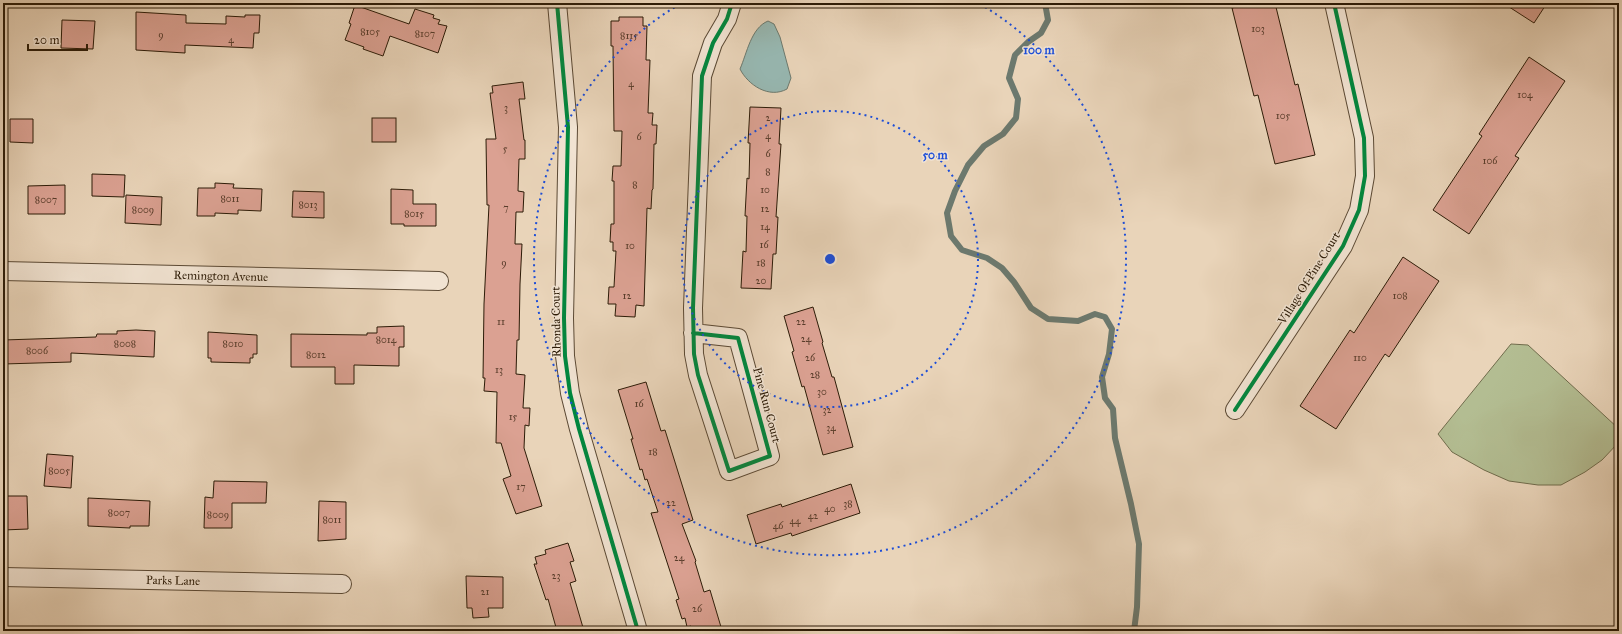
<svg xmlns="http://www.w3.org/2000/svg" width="1622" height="634" viewBox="0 0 1622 634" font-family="'IM FELL Great Primer',serif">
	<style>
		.green { fill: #b3bd92; stroke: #706c4c }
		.water { fill: #97b8b2; stroke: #6c796e }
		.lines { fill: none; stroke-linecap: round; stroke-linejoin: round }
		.stream { stroke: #6c796e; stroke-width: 6 }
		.building { fill: #dba192; stroke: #2c1b07 }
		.minor-casing { stroke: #5b4934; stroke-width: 20 }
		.minor { stroke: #f1e3d2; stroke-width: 18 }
		.cycleway-casing { stroke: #f1e3d2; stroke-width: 6 }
		.cycleway { stroke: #00873e; stroke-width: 4 }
		.ring { fill: none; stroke: #1d4ed8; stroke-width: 2; stroke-dasharray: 2 4 }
		.labels { text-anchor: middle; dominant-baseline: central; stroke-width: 3; stroke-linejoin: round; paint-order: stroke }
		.number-label { font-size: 10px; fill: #583c2a }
		.street-label { font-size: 12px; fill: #2c1b07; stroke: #f1e3d2 }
		.centre { fill: #1d4ed8; stroke: #f1e3d2; stroke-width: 2 }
		.ring-label { font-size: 12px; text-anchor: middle; font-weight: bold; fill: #1d4ed8; stroke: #f1e3d2; stroke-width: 3; stroke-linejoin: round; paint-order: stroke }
	</style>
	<rect width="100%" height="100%" fill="#e9d4b9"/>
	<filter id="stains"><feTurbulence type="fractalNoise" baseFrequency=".005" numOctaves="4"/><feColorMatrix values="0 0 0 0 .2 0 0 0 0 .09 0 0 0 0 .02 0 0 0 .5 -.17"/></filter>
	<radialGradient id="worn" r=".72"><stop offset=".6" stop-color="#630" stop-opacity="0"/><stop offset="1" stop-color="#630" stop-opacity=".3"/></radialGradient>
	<polygon class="green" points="1511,344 1528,345 1619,429 1619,442 1602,460 1585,472 1561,485 1538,485 1509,481 1484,470 1452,452 1438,434"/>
	<path class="water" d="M768,21l6,3 6,13 11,41 -4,11c-18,10 -39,-4 -47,-20 7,-16 11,-41 28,-48z"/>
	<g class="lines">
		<polyline class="stream" points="1045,3 1048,20 1041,33 1028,42 1015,55 1009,78 1018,99 1016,118 1003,134 984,146 968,165 955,191 947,213 951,236 962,250 987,258 1002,268 1014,282 1031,308 1048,319 1078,321 1095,314 1105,317 1112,329 1109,354 1102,377 1105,398 1113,409 1115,438 1131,504 1139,544 1137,607 1134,631"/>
	</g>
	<g class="building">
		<polygon points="1254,3 1275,3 1295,85 1298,84 1315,155 1275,164 1258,95 1254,96 1232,8"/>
		<polygon points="1503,3 1547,3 1534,23"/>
		<polygon points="355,5 409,24 415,9 434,15 433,18 440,20 438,24 447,26 438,53 390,36 383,56 363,49 364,47 345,40 351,24 349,23"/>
		<polygon points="136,12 186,15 186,23 226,24 226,16 245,17 245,15 260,15 259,33 254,33 253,48 185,45 185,53 136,50"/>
		<polygon points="619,17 643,17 643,26 647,26 646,60 650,60 648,113 653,113 652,125 657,125 656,144 654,144 653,189 652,190 651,209 647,208 644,306 636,305 635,317 615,316 616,304 608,304 609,287 614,287 616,251 613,251 613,242 610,242 611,224 614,224 614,181 612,181 613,166 621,166 622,131 614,131 613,46 611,46 611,21 619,21"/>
		<polygon points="62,20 95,21 93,49 61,48"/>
		<polygon points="1529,57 1565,81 1515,156 1519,158 1469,234 1433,210 1482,136 1479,134"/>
		<polygon points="523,82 525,99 519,99 524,140 525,140 525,159 519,159 518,191 524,192 523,212 516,212 515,244 522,244 520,284 519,340 517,340 516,374 525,375 523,408 530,408 529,426 525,425 524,448 542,506 516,514 503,479 511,476 501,443 496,443 497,392 484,391 485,378 483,378 484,304 489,205 487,205 486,139 496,139 490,93 493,93 492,86"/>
		<polygon points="750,107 781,108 779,144 781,144 776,217 778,217 776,254 773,254 771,289 741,288 743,251 746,252 747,216 745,216 747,178 749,179 750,143 748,143"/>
		<rect x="372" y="118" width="24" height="24"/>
		<polygon points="10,119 33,119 33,143 10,142"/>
		<polygon points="92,174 125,175 124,197 92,196"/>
		<polygon points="215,183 234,184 233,188 262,189 261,211 238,210 238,214 215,213 215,216 197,216 198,188 215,188"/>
		<polygon points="65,185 65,214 28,214 28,186"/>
		<polygon points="391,189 413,190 413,204 436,204 436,226 404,226 404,224 391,224"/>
		<polygon points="293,191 324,192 324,218 292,217"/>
		<polygon points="126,195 162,197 161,225 125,223"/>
		<polygon points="1403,257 1439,281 1389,357 1385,354 1336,429 1300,406 1350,330 1354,333"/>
		<polygon points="813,307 823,342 822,343 832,377 834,377 853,447 823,455 804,386 802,387 792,352 794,351 784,316"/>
		<polygon points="404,326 404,347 399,347 399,366 354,365 354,384 335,384 335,367 291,367 291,334 367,335 367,333 377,333 377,327"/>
		<polygon points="136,330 155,331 154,357 71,353 71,362 3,364 3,340 96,337 97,334 117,334 117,331"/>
		<polygon points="208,332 257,335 257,354 253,354 253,358 250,358 250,363 211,362 211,358 208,358"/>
		<polygon points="646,382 661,431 665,430 693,520 682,524 696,561 695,562 704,592 710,590 721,627 708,631 693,631 691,626 687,627 685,618 682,619 676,600 679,599 651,513 658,512 647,479 645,480 642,469 640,470 631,439 633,439 618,390"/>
		<polygon points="47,454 73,456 71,488 44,486"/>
		<polygon points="214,481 267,482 266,503 232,503 232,528 204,528 205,497 213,498"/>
		<polygon points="851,484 860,513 792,536 791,533 756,544 747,515 781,504 782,507"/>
		<polygon points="3,496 27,496 28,529 3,530"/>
		<polygon points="88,498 150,501 149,526 130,526 130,528 88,526"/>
		<polygon points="319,501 346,502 346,539 318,541"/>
		<polygon points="568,543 574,561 570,562 576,581 570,583 584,631 557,631 548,599 546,600 534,564 537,564 535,557 546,554 545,550"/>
		<polygon points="466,576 503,577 503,608 488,608 489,617 473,618 472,608 467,608"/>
	</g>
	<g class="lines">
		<g class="minor-casing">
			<g id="minor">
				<polyline points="557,3 568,127 564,318 565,356 570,393 579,429 638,631"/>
				<path id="s1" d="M3,271l436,10"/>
				<polyline points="693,333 738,338 770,456 729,471 698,375 694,354 693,308 702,76 713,43 727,19 732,3"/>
				<polyline points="1235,410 1343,246 1359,210 1365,176 1364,138 1334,3"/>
				<path id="s2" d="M3,577l339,7"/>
			</g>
		</g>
		<use href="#minor" class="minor"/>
		<g class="cycleway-casing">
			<g id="cycleway">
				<polyline points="557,3 568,127 564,318 565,356 570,393 579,429 638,631"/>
				<polyline points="693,333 738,338 770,456 729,471 698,375 694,354 693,308 702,76 713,43 727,19 732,3"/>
				<polyline points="1235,410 1343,246 1359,210 1365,176 1364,138 1334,3"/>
			</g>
		</g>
		<use href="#cycleway" class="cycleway"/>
	</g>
	<g class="ring">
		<circle cx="830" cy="259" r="148"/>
		<path d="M980 4A296 296 0 1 1 680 4"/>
	</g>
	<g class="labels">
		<g class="number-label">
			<text x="1258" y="29">103</text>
			<text x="370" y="32">8105</text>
			<text x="425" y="34">8107</text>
			<text x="161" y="35">9</text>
			<text x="629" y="36">8115</text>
			<text x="231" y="40">4</text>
			<text x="631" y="84">4</text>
			<text x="1525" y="95">104</text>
			<text x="506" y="108">3</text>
			<text x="1283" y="116">105</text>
			<text x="768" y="118">2</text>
			<text x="768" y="136">4</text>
			<text x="639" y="137">6</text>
			<text x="505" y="149">5</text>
			<text x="768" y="154">6</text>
			<text x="1490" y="161">106</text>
			<text x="768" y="172">8</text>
			<text x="635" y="185">8</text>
			<text x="765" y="190">10</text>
			<text x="230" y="199">8011</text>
			<text x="46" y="200">8007</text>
			<text x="308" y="205">8013</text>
			<text x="506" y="208">7</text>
			<text x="765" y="209">12</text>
			<text x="143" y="210">8009</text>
			<text x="414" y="214">8015</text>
			<text x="765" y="227">14</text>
			<text x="764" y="245">16</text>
			<text x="630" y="246">10</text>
			<text x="504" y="263">9</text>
			<text x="761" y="263">18</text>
			<text x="761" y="281">20</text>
			<text x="627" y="296">12</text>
			<text x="1400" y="296">108</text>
			<text x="501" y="322">11</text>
			<text x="801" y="322">22</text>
			<text x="806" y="339">24</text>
			<text x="386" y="340">8014</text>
			<text x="125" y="344">8008</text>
			<text x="233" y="344">8010</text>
			<text x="37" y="351">8006</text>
			<text x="316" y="355">8012</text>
			<text x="810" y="358">26</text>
			<text x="1360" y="358">110</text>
			<text x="499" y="370">13</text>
			<text x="815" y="375">28</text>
			<text x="822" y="392">30</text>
			<text x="639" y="404">16</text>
			<text x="827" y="410">32</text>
			<text x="513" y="417">15</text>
			<text x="831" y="428">34</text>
			<text x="653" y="452">18</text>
			<text x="59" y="471">8005</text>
			<text x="521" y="487">17</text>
			<text x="671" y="503">22</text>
			<text x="848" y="504">38</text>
			<text x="830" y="509">40</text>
			<text x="119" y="513">8007</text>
			<text x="218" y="515">8009</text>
			<text x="813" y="516">42</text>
			<text x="332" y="520">8011</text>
			<text x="795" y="521">44</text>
			<text x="778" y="526">46</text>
			<text x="679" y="558">24</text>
			<text x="556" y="576">23</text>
			<text x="485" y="592">21</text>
			<text x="697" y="609">26</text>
		</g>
		<g class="street-label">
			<text stroke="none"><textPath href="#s1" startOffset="218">Remington Avenue</textPath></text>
			<text transform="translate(1309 278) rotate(-58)">Village Of Pine Court</text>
			<text transform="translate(556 322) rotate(-91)">Rhonda Court</text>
			<text transform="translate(767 405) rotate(75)">Pine Run Court</text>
			<text stroke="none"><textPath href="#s2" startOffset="170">Parks Lane</textPath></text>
		</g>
	</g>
	<circle cx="830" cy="259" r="6" class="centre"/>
	<g class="ring-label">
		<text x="1039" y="54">100 m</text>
		<text x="935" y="159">50 m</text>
	</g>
	<rect width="1622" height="634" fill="none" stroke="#e9d4b9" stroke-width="16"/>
	<rect x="4" y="4" width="1614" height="626" fill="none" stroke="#2c1b07" stroke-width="2"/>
	<rect x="8" y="8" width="1606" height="618" fill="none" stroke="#2c1b07"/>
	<path d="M28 44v6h59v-6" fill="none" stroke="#2c1b07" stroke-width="2"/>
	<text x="34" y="44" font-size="12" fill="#2c1b07" stroke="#f1e3d2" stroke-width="3" paint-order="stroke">20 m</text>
	<rect width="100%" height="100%" filter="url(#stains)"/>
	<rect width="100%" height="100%" fill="url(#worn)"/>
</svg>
